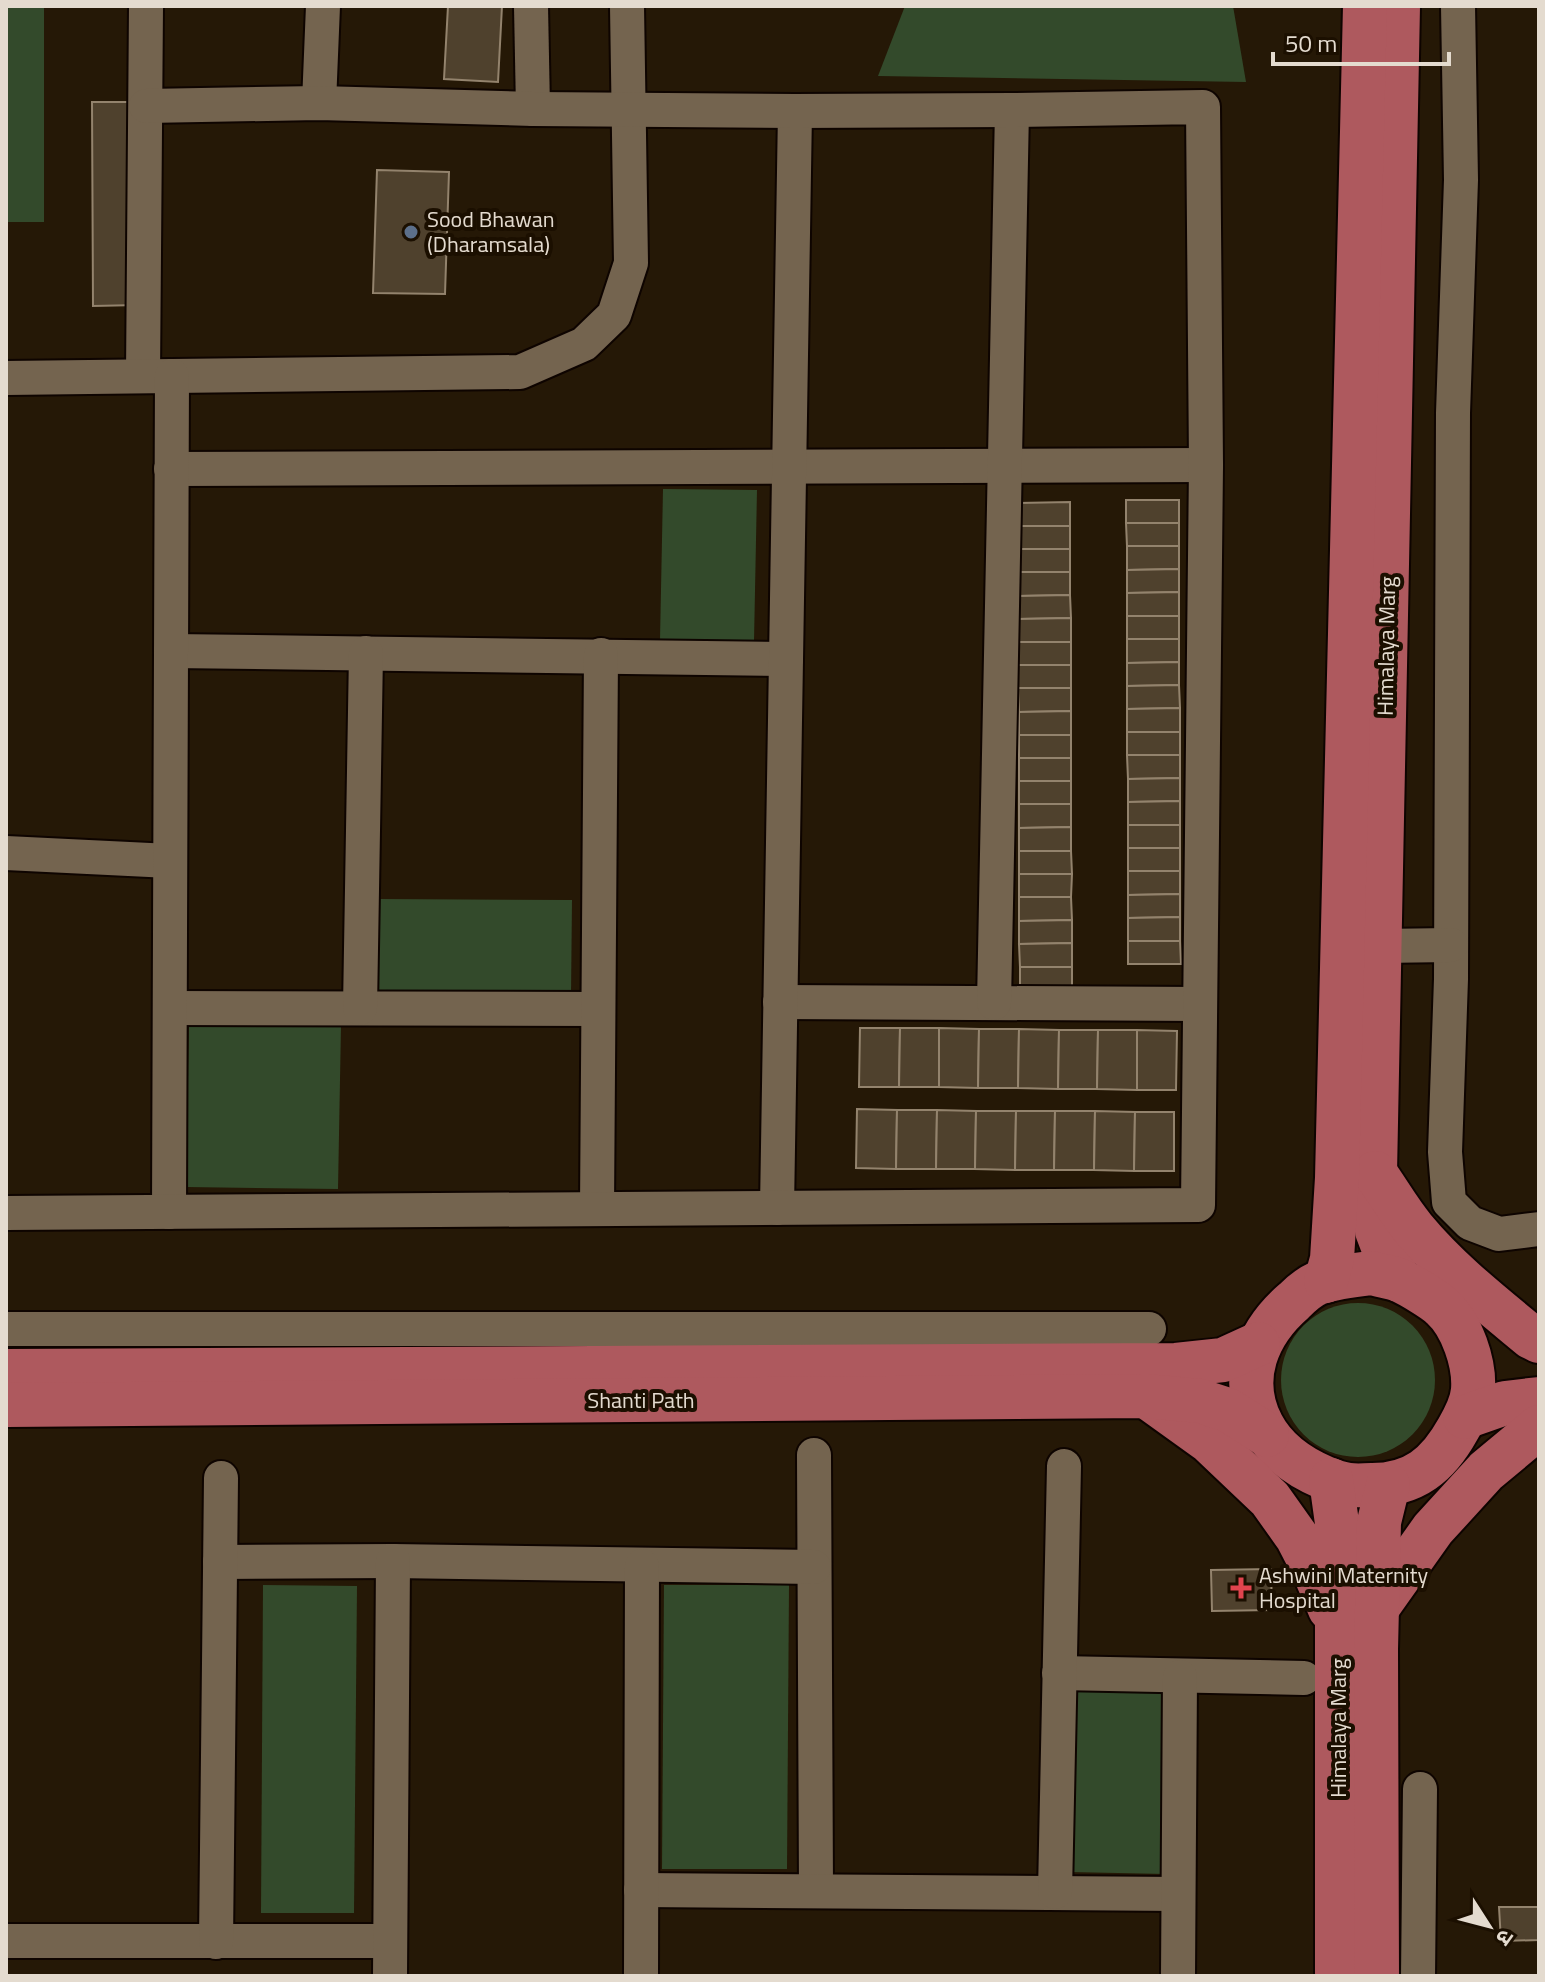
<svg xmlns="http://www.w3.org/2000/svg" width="1545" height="1982" viewBox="0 0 1545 1982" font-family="'Titillium Web','Noto Sans Devanagari',sans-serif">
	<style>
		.green { fill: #334a2b }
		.building { fill: #4f412d; stroke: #93836d; stroke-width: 2 }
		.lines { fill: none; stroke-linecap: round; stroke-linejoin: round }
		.minor-casing { stroke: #0e0400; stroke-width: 38 }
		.major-casing { stroke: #0e0400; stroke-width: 48 }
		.minor { stroke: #74644f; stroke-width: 34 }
		.major { stroke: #ae595e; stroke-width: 44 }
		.service-dot { fill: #5c6f8a; stroke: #1b0f00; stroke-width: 3 }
		.health-dot { fill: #e0444e; stroke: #1b0f00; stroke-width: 3 }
		.labels { text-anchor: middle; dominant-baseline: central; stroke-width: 8; stroke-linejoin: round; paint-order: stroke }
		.poi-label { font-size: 22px; fill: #e4dbcf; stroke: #1b0f00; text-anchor: start }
		.street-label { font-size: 22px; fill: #e4dbcf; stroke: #1b0f00 }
	</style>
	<rect width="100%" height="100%" fill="#251806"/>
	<g class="green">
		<rect x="6" y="6" width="38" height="216"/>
		<polygon points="905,6 1233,6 1246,82 878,76"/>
		<polygon points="663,489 757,490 754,641 660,640"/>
		<polygon points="377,899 572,900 571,995 376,994"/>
		<polygon points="189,1023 341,1025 338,1189 186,1187"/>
		<circle cx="1358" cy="1380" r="77"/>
		<polygon points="263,1585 357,1586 354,1913 261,1913"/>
		<polygon points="664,1585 789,1585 787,1869 662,1869"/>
		<polygon points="1072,1689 1170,1691 1166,1874 1068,1872"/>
	</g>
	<g class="building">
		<polygon points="448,6 502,6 498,82 444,79"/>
		<polygon points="92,102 137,102 138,305 93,306"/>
		<polygon points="377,170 449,172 445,294 373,293"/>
		<rect x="1126" y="500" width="53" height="23"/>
		<polygon points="1070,502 1070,526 1018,526 1018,503"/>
		<polygon points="1126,523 1179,523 1179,546 1127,546"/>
		<rect x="1018" y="526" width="52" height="23"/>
		<polygon points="1127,546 1179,546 1179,569 1127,570"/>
		<rect x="1018" y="549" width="52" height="23"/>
		<polygon points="1179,569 1179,592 1127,593 1127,570"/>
		<polygon points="1018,572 1070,572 1070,595 1018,596"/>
		<polygon points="1179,592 1179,616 1127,616 1127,593"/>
		<polygon points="1070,595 1071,618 1018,619 1018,596"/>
		<rect x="1127" y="616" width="52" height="23"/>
		<polygon points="1071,618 1071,642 1018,642 1018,619"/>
		<polygon points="1127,639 1179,639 1179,662 1127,663"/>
		<rect x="1018" y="642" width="53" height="23"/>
		<polygon points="1179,662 1179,685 1127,686 1127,663"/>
		<rect x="1018" y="665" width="53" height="23"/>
		<polygon points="1179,685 1180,708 1127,709 1127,686"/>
		<polygon points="1018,688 1071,688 1071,711 1019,712"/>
		<polygon points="1180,708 1180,732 1127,732 1127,709"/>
		<polygon points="1071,711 1071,735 1019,735 1019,712"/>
		<rect x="1127" y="732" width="53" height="23"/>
		<rect x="1019" y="735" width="52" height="23"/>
		<polygon points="1127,755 1180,755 1180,778 1128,779"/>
		<rect x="1019" y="758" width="52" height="23"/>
		<polygon points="1180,778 1180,801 1128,802 1128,779"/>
		<rect x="1019" y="781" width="52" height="23"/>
		<polygon points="1180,801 1180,825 1128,825 1128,802"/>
		<polygon points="1019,804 1071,804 1071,827 1019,828"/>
		<rect x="1128" y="825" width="52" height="23"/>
		<polygon points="1071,827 1071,851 1019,851 1019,828"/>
		<rect x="1128" y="848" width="52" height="23"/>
		<polygon points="1019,851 1071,851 1072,874 1019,874"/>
		<polygon points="1128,871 1180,871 1180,894 1128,895"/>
		<polygon points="1019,874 1072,874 1071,897 1019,897"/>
		<polygon points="1180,894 1180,917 1128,918 1128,895"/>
		<polygon points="1019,897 1071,897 1072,920 1019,921"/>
		<polygon points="1180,917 1180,941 1128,941 1128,918"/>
		<polygon points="1072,920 1072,943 1019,944 1019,921"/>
		<polygon points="1128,941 1180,941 1181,964 1128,964"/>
		<polygon points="1072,943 1072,967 1020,967 1019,944"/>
		<polygon points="1020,967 1072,967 1072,990 1020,991"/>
		<polygon points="860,1028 900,1028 899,1087 859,1087"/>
		<polygon points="900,1028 939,1028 939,1087 899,1087"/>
		<polygon points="939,1028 979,1029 978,1088 939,1087"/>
		<polygon points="979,1029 1019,1029 1018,1088 978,1088"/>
		<polygon points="1019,1029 1059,1030 1058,1089 1018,1088"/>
		<polygon points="1059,1030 1098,1030 1097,1089 1058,1089"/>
		<polygon points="1098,1030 1137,1030 1137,1090 1097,1089"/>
		<polygon points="1137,1030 1177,1031 1176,1090 1137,1090"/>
		<polygon points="857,1109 897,1110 896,1169 856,1168"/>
		<polygon points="897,1110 937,1110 936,1169 896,1169"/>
		<polygon points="937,1110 976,1111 975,1169 936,1169"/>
		<polygon points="976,1111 1016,1111 1015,1170 975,1169"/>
		<polygon points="1016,1111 1055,1111 1054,1170 1015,1170"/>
		<polygon points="1055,1111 1095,1111 1094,1170 1054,1170"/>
		<polygon points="1095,1111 1135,1112 1134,1171 1094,1170"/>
		<polygon points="1135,1112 1174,1112 1174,1171 1134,1171"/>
		<polygon points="1271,1569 1272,1610 1212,1611 1211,1570"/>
		<polygon points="1499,1907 1539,1907 1539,1940 1501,1941"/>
	</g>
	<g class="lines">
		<g class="minor-casing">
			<g id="minor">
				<polyline points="531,6 533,109"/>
				<polyline points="1458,6 1461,180 1453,413 1451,979 1445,1152 1449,1202 1470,1223 1499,1234 1539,1229"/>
				<polyline points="319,103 323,6"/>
				<polyline points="143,376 146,6"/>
				<polyline points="6,378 520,372 584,344 614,315 631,263 627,6"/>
				<polyline points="171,469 1206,465"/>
				<polyline points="171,651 786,659"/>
				<polyline points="6,853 170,861"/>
				<polyline points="1380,946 1451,945"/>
				<polyline points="780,1002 1200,1004"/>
				<polyline points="994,1003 1012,110"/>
				<polyline points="170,1008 598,1009"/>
				<polyline points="360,1008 366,653"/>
				<polyline points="597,1208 601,655"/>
				<polyline points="777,1208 795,111"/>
				<polyline points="169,1212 172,376"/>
				<polyline points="6,1213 1198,1205 1206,465 1203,107 1012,110 795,111 533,109 319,103 146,106"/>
				<polyline points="6,1329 1149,1329"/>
				<polyline points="814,1455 816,1891"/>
				<polyline points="220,1562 393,1561 814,1567"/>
				<polyline points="1059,1673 1304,1678"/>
				<polyline points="641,1890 1178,1894"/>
				<polyline points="1055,1892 1064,1466"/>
				<polyline points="6,1941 390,1941"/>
				<polyline points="216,1942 221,1478"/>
				<polyline points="390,1976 393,1561"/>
				<polyline points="641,1976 642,1566"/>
				<polyline points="1178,1976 1180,1677"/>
				<polyline points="1418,1976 1420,1789"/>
			</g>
		</g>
		<g class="major-casing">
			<g id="major">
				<polyline points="1398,6 1375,1173 1377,1231 1388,1260 1400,1280"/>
				<path d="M1375,1173c13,18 24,38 39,56 34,41 76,74 117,108l8,4"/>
				<path d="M1372,1273c9,3 21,4 29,8 9,4 34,19 41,26 20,18 33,56 31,83 -1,13 -8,27 -15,39 -20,36 -44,56 -86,56 -21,1 -27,1 -47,-7 -26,-11 -50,-28 -63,-53 -24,-46 -5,-92 32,-124 7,-7 15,-14 24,-18 17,-6 36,-8 54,-10z"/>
				<polyline points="1326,1281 1332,1259 1337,1178 1365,6"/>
				<polyline points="6,1371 1176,1365 1223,1360 1258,1344"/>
				<polyline points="1146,1396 1210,1442 1270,1499 1297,1537 1313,1568 1330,1609"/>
				<polyline points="6,1405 1146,1396 1200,1401 1228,1410 1267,1435"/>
				<polyline points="1465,1417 1505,1403 1539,1399"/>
				<polyline points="1331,1480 1337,1523 1337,1976"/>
				<polyline points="1377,1608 1433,1529 1486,1471 1539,1427"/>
				<polyline points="1377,1976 1376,1649 1379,1522 1388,1485"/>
			</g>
		</g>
		<use href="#minor" class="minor"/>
		<use href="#major" class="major"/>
	</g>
	<circle class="service-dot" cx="411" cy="232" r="8"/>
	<path class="health-dot" d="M1237 1576h8v8h8v8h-8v8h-8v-8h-8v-8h8z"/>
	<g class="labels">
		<g class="poi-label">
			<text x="427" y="219">Sood Bhawan<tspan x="427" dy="25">(Dharamsala)</tspan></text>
			<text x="1259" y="1575">Ashwini Maternity<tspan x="1259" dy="25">Hospital</tspan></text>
		</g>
		<g class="street-label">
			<text transform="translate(1386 646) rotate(-89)">Himalaya Marg</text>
			<text x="641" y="1400">Shanti Path</text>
			<text transform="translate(1338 1728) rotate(-90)">Himalaya Marg</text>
		</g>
	</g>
	<rect width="1545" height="1982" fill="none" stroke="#e4dbcf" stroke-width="16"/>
	<g transform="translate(1489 1926) rotate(126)" stroke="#1b0f00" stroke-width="6" paint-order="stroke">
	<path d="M0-6L14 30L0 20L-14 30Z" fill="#e4dbcf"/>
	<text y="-12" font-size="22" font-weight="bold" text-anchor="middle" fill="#e4dbcf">उ</text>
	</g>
	<path d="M1273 52v12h176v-12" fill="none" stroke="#e4dbcf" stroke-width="4"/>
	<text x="1285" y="52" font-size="24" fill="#e4dbcf" stroke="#1b0f00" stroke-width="6" paint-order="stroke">50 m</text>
</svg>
